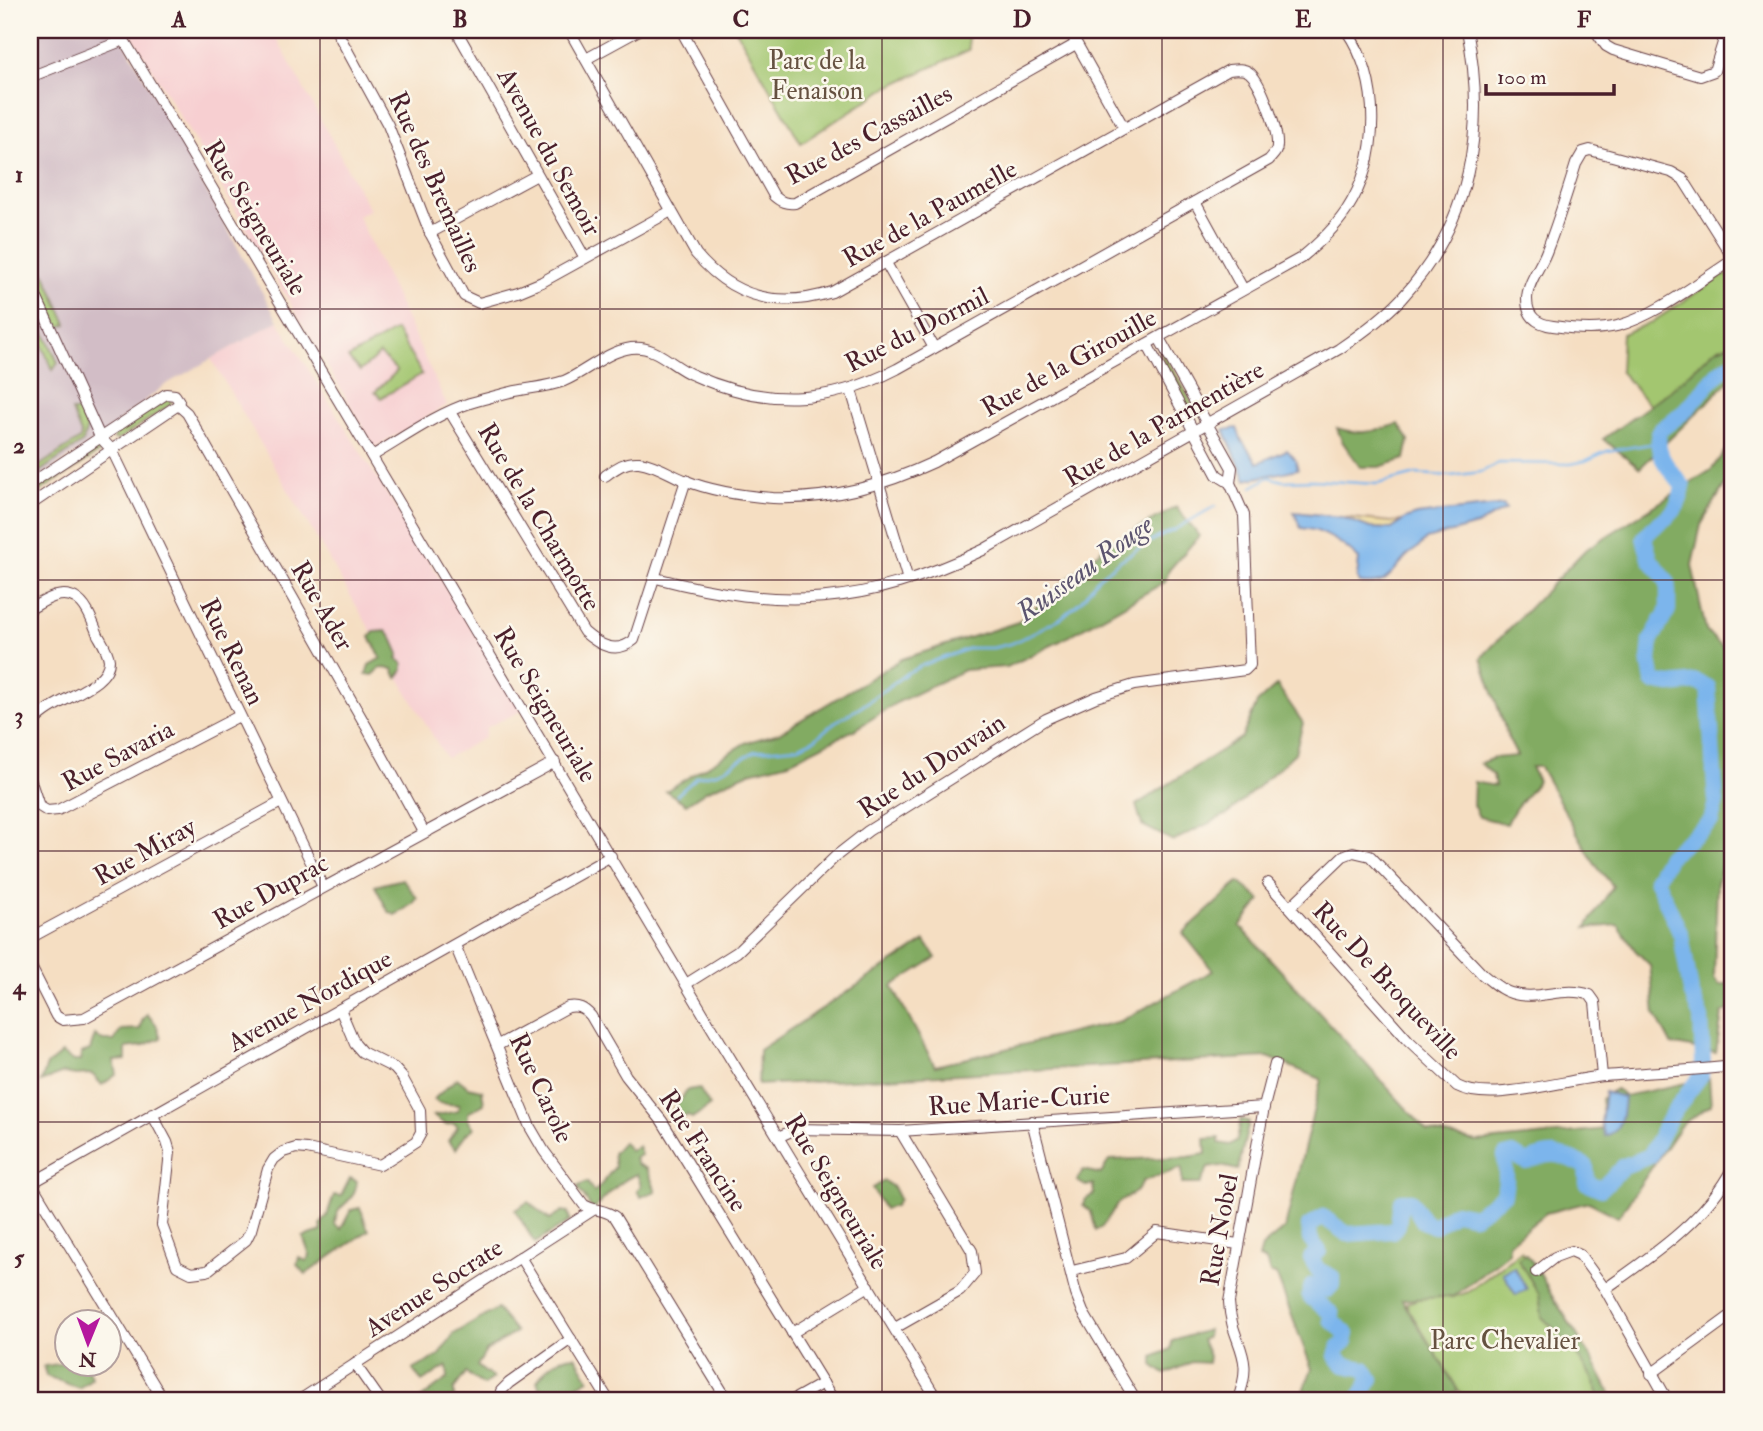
<svg xmlns="http://www.w3.org/2000/svg" width="1763" height="1431" viewBox="0 0 1763 1431" font-family="'IM FELL Double Pica',serif">
	<style>
		.built { fill: #f7cfd1 }
		.industrial { fill: #d2bdc6 }
		.green { fill: #a3c670; stroke: #76724e; stroke-width: 2 }
		.forest { fill: #82ab62; stroke: #666546; stroke-width: 2 }
		.sand { fill: #eeda9e; stroke: #9c7c64; stroke-width: 2 }
		.water { fill: #7cb5ec; stroke: #636a8c; stroke-width: 2 }
		.lines { fill: none; stroke-linecap: round; stroke-linejoin: round }
		.stream { stroke: #7cb5ec; stroke-width: 2.5 }
		.river { stroke: #7cb5ec; stroke-width: 16 }
		.minor-casing { stroke: #643c42; stroke-width: 12 }
		.minor { stroke: #fff; stroke-width: 10 }
		.grid { fill: none; stroke: #4a1f2b; stroke-width: 2; stroke-opacity: 0.55 }
		.labels { text-anchor: middle; dominant-baseline: central; stroke-width: 5; stroke-linejoin: round; paint-order: stroke }
		.park-label { font-size: 26px; fill: #655140; stroke: #fbf7ec }
		.street-label { font-size: 26px; fill: #4a1f2b; stroke: #fbf7ec }
		.water-label { font-size: 28px; font-style: italic; fill: #5c546f; stroke: #fbf7ec }
		.neatline { fill: none; stroke: #4a1f2b; stroke-width: 2.5 }
		.grid-label { font-size: 23px; text-anchor: middle; font-weight: bold; fill: #4a1f2b }
	</style>
	<rect width="100%" height="100%" fill="#fbf7ec"/>
	<filter id="ink" filterUnits="userSpaceOnUse"><feTurbulence type="fractalNoise" baseFrequency=".0143" numOctaves="2"/><feDisplacementMap in="SourceGraphic" scale="14" xChannelSelector="R" yChannelSelector="G"/><feConvolveMatrix kernelMatrix="1 2 1 2 8 2 1 2 1" color-interpolation-filters="sRGB"/></filter>
	<filter id="wash" filterUnits="userSpaceOnUse"><feTurbulence type="fractalNoise" baseFrequency=".00686" numOctaves="4" result="noise"/><feDisplacementMap in="SourceGraphic" scale="28" xChannelSelector="R" yChannelSelector="G"/><feGaussianBlur stdDeviation="1.57" result="paint"/><feColorMatrix in="noise" values="0 0 0 0 0 0 0 0 0 0 0 0 0 0 0 0 0 1.4 0 .05"/><feComposite in="paint" operator="in"/></filter>
	<g filter="url(#wash)">
		<rect width="100%" height="100%" fill="#f5dec2"/>
		<g class="built">
			<polygon points="129,30 272,30 370,210 358,216 447,405 375,447"/>
			<polygon points="278,321 523,710 487,727 484,738 446,758 211,359"/>
		</g>
		<polygon class="industrial" points="30,30 118,30 278,321 165,385 100,437 30,484"/>
		<g class="green">
			<polygon points="736,30 967,30 969,50 888,87 801,143"/>
			<polygon points="30,241 67,324 59,327 30,262"/>
			<polygon points="1723,275 1730,276 1733,281 1733,344 1716,349 1670,391 1650,406 1620,371 1622,334 1652,322"/>
			<polygon points="30,300 58,363 53,370 32,323 30,324"/>
			<polygon points="396,330 422,374 381,398 375,392 397,371 380,354 360,371 348,358"/>
			<polygon points="1160,350 1162,351 1190,399 1195,418 1193,417 1166,370"/>
			<polygon points="167,399 171,400 171,404 118,440 114,439 115,433"/>
			<polygon points="72,411 80,411 87,427 83,442 30,478 30,472 80,439 81,434"/>
			<polygon points="99,445 101,451 30,498 30,489"/>
			<polygon points="1521,1251 1613,1401 1465,1401 1409,1310 1406,1303 1438,1293 1450,1298 1468,1292"/>
		</g>
		<g class="forest">
			<polygon points="1733,344 1733,377 1640,468 1603,439 1670,391 1716,349"/>
			<path d="M1399,424l10,16 -4,19 -26,8h-19l-18,-26 -5,-13c24,8 38,3 62,-4z"/>
			<path d="M1733,440v40l-9,6 -23,39 -9,40 14,66 17,16 10,49v134l-16,53 -3,95 5,7 14,-2v24l-11,7 -6,39 -45,-9 -16,-30 -5,-49 -15,-15 -17,-25 -32,3 27,-42 -19,-23 -54,-96h-9l7,14c-13,18 -22,22 -31,43l-28,-7 -6,-12 1,-23 21,4 -2,-11 -13,-12 14,-5 23,-2 -8,-16 -28,-82 104,-108 126,-80z"/>
			<polygon points="1176,507 1199,536 1169,570 1165,582 1060,641 1007,667 964,670 896,703 856,729 789,762 750,772 706,791 686,804 666,791 745,743 779,733 902,659 1018,622 1103,548"/>
			<polygon points="386,631 392,638 399,654 397,659 403,663 403,670 397,678 393,669 381,668 373,675 366,674 369,665 381,658 370,637 374,632"/>
			<polygon points="1277,685 1303,723 1295,753 1228,814 1173,841 1142,825 1136,805 1242,737 1257,703"/>
			<polygon points="403,879 417,898 413,904 395,915 388,911 375,886"/>
			<polygon points="1239,882 1261,900 1240,926 1427,1131 1477,1142 1605,1129 1601,1099 1615,1089 1625,1096 1709,1078 1711,1105 1681,1125 1618,1217 1589,1202 1546,1213 1509,1243 1509,1253 1454,1296 1402,1300 1458,1390 1442,1401 1299,1401 1312,1369 1276,1274 1270,1273 1266,1261 1259,1258 1262,1247 1285,1228 1321,1079 1268,1057 758,1085 759,1050 925,941 936,958 892,986 935,1066 1121,1021 1213,971 1183,933"/>
			<polygon points="147,1014 156,1024 161,1038 142,1046 126,1048 126,1060 114,1061 117,1074 102,1085 92,1074 76,1075 63,1073 41,1082 47,1065 62,1053 74,1061 80,1061 81,1053 90,1050 95,1035 103,1041 114,1041 121,1030 140,1029 142,1021"/>
			<polygon points="457,1078 468,1087 482,1090 484,1104 468,1113 468,1119 474,1128 465,1135 456,1149 448,1141 458,1127 454,1123 446,1125 433,1116 458,1111 459,1105 438,1103 434,1099"/>
			<polygon points="699,1088 710,1106 692,1118 687,1115 675,1121 670,1113 688,1090"/>
			<polygon points="1241,1119 1249,1122 1238,1170 1221,1166 1208,1168 1200,1184 1182,1184 1182,1168 1143,1181 1137,1191 1118,1203 1102,1227 1096,1230 1091,1212 1083,1205 1086,1199 1094,1194 1093,1185 1086,1186 1077,1181 1083,1170 1101,1174 1109,1160 1188,1157 1206,1154 1205,1139 1219,1138 1219,1143 1230,1145 1237,1140"/>
			<path d="M623,1142l7,9 8,-5 3,9 -6,3 2,6 10,5 9,22 -15,6 -4,-6 4,-5 -4,-12c-19,7 -29,22 -44,36l-16,-23 10,-5 7,10c9,-7 13,-17 21,-25l-2,-14z"/>
			<path d="M350,1178l7,3c-1,4 -2,9 -3,12 -7,14 -18,11 -19,32l6,4 10,-19 9,-2c5,8 3,14 9,22l-63,44 -9,-9 2,-8 7,4 4,-5 -7,-19 19,-6 -1,-7 6,-8 7,-21 7,1z"/>
			<polygon points="884,1181 893,1187 899,1199 895,1206 884,1209 872,1188"/>
			<polygon points="528,1202 550,1220 562,1211 568,1212 570,1221 535,1243 515,1210"/>
			<path d="M1525,1254c13,12 18,27 27,42 22,34 45,68 62,105h-13c-10,-34 -34,-60 -59,-84l-3,-23 -21,-35z"/>
			<polygon points="497,1309 516,1332 486,1351 477,1366 493,1378 483,1385 466,1373 454,1389 454,1401 418,1401 448,1378 447,1366 422,1382 413,1370 438,1356 454,1334"/>
			<polygon points="1208,1330 1207,1337 1202,1340 1209,1356 1208,1363 1192,1362 1165,1374 1153,1365 1153,1357 1171,1349 1172,1341"/>
			<path d="M575,1356l14,23 -34,19 2,3h-13l-7,-20c10,-14 19,-24 38,-25z"/>
			<polygon points="66,1363 85,1365 92,1378 79,1388 46,1376 44,1366"/>
		</g>
		<polygon class="sand" points="1341,517 1392,522 1402,521 1392,529 1370,528"/>
		<g class="water">
			<polygon points="1237,428 1242,441 1258,463 1287,450 1295,459 1298,469 1246,480 1224,430"/>
			<path d="M1504,505l2,4 -29,16 -51,14c-9,13 -15,11 -21,19 -17,19 -18,28 -45,25l-3,-5 2,-19c-15,-15 -37,-30 -58,-31l-7,-16 47,5 29,11 22,1 13,-10 11,-4z"/>
			<path d="M1605,1092l19,5c-1,15 -2,34 -19,39l-4,-12z"/>
			<polygon points="1514,1267 1527,1289 1516,1295 1503,1273"/>
		</g>
		<g class="lines">
			<g class="stream">
				<polyline points="1252,487 1269,477 1283,481 1312,480 1377,484 1416,474 1451,476 1481,472 1499,463 1571,464 1585,461 1607,451 1657,443"/>
				<polyline points="677,795 697,777 719,772 755,751 798,747 815,739 835,722 861,707 907,673 923,665 970,648 993,648 1013,643 1061,618 1082,600 1097,579 1118,562 1147,543 1174,530 1215,506"/>
			</g>
			<path class="river" d="M1357,1401l14,-22 -6,-10 -21,-4 -8,-9 3,-9 6,-5 2,-8 -16,-14 1,-6 -23,-18 3,-11 5,-1 10,6 5,-5v-8l-14,-7 -7,-12 8,-7 -9,-12 -1,-13 14,-9 24,17 45,-3 6,-6 3,-24h10l12,20 11,5 22,-14 19,4 29,-22 2,-14 -1,-24 8,-2 13,8c28,-12 34,-8 60,4l1,17 14,6 23,-23 26,-10 20,-39 31,-42 2,-14 -2,-43 -10,-26 -10,-57 -25,-56 13,-23 42,-35 5,-19 -8,-115 -11,-5 -27,3 -17,-3 -4,-21 2,-21 17,-30v-27l-18,-24 -6,-21c18,-24 33,-16 39,-52 -15,-18 -28,-30 -24,-55l26,-20 34,-39 14,-9"/>
		</g>
	</g>
	<g filter="url(#ink)">
		<g class="lines">
			<g class="minor-casing">
				<g id="minor">
					<polyline points="118,30 704,1015 938,1401"/>
					<polyline points="336,30 388,125 430,233 464,296 479,303 518,292 542,282 671,211"/>
					<polyline points="456,30 585,258"/>
					<path d="M681,30l93,166c7,6 12,8 21,7l281,-159"/>
					<polyline points="1069,30 1124,128"/>
					<polyline points="1595,30 1606,46 1613,50 1700,76 1714,71 1727,30"/>
					<polyline points="586,59 639,30"/>
					<polyline points="30,77 124,40"/>
					<polyline points="1195,202 1243,289"/>
					<polyline points="430,233 537,175"/>
					<path d="M1733,258l-50,-79 -12,-7 -81,-22 -7,2 -7,12c-9,29 -18,58 -29,86 -5,15 -20,33 -20,49 0,18 10,25 26,27 21,3 44,5 64,0 37,-9 83,-45 116,-66"/>
					<polyline points="886,263 934,348"/>
					<polyline points="30,283 100,437 112,450 323,887"/>
					<polyline points="1147,344 1217,475 1230,483"/>
					<polyline points="851,390 908,580"/>
					<polyline points="178,405 187,413 366,726 424,832"/>
					<path d="M450,412l134,220c15,13 32,23 50,8l52,-160"/>
					<path d="M372,456c31,-18 64,-42 98,-53 14,-4 28,-8 41,-11 18,-4 36,-5 53,-11 24,-10 49,-36 77,-33 19,2 34,20 52,27 71,32 135,30 204,-6l372,-209c4,-5 8,-8 8,-14 1,-16 -15,-62 -27,-73 -6,-5 -14,-4 -21,-3l-397,222c-54,17 -99,6 -136,-38l-127,-224"/>
					<path d="M605,476c11,-8 20,-15 34,-14 16,2 31,12 45,18 27,11 60,16 89,18 57,2 110,-12 161,-36l367,-204c17,-14 33,-29 45,-47 34,-52 36,-129 0,-181"/>
					<polyline points="30,484 166,394 175,395 179,401 178,405"/>
					<polyline points="30,505 178,405"/>
					<path d="M656,578c126,33 208,28 327,-28l356,-201c22,-15 44,-31 62,-50 70,-76 86,-171 66,-269"/>
					<path d="M30,609c13,-7 30,-20 45,-11 12,6 18,25 23,37 4,7 10,16 11,25 1,30 -66,40 -79,68"/>
					<polyline points="30,779 39,806 47,811 58,810 239,716"/>
					<path d="M1268,883l140,157 49,46c34,18 108,-7 148,-10 43,-4 85,-5 128,-10"/>
					<path d="M1290,907l53,-51 10,-4 17,4 113,119c9,7 17,15 28,18 26,9 53,-8 79,2l5,7 7,74"/>
					<polyline points="30,938 281,802"/>
					<path d="M455,945l75,182 14,24 40,54c10,6 21,4 31,12l113,184"/>
					<polyline points="30,965 56,1016 63,1020 84,1018 555,762"/>
					<polyline points="686,984 737,952 836,856 868,831 1046,719 1096,697 1134,685 1245,670 1250,665 1244,515 1230,483 1232,468 1159,338"/>
					<path d="M498,1045l70,-38c10,-2 16,1 23,9l35,60 36,45 172,280"/>
					<polyline points="152,1114 167,1142 170,1152 162,1225 177,1266 191,1273 207,1271 246,1240 251,1230 268,1169 274,1159 283,1152 296,1148 307,1149 380,1165 416,1142 421,1133 420,1110 402,1077 394,1068 362,1052 355,1044 340,1009"/>
					<polyline points="1032,1121 1076,1294 1083,1312 1136,1401"/>
					<polyline points="778,1137 796,1129 900,1131 1264,1107"/>
					<polyline points="30,1181 164,1401"/>
					<polyline points="30,1184 611,856"/>
					<polyline points="520,1257 609,1401"/>
					<polyline points="1072,1271 1126,1258 1157,1232 1238,1244"/>
					<polyline points="1536,1272 1555,1257 1571,1251 1580,1255 1605,1289 1668,1401"/>
					<path d="M1605,1289c48,-34 100,-68 128,-122"/>
					<polyline points="895,1328 960,1291 975,1273 972,1251 900,1131"/>
					<polyline points="792,1333 869,1286"/>
					<polyline points="355,1364 381,1401"/>
					<polyline points="1651,1374 1733,1314"/>
					<polyline points="298,1401 593,1210"/>
					<polyline points="499,1401 501,1391 509,1383 571,1339"/>
					<polyline points="791,1401 823,1383"/>
					<path d="M1237,1401c20,-48 -6,-55 -8,-99l35,-195 11,-43"/>
				</g>
			</g>
			<use href="#minor" class="minor"/>
		</g>
	</g>
	<path class="grid" d="M320,30v1371M600,30v1371M882,30v1371M1162,30v1371M1443,30v1371M30,309h1703M30,580h1703M30,851h1703M30,1122h1703"/>
	<g class="labels">
		<g class="park-label">
			<text x="817" y="61">Parc de la<tspan x="817" dy="30">Fenaison</tspan></text>
			<text x="1505" y="1341">Parc Chevalier</text>
		</g>
		<g class="street-label">
			<text transform="translate(869 135) rotate(-28)">Rue des Cassailles</text>
			<text transform="translate(549 152) rotate(61)">Avenue du Semoir</text>
			<text transform="translate(435 182) rotate(66)">Rue des Bremailles</text>
			<text transform="translate(930 214) rotate(-29)">Rue de la Paumelle</text>
			<text transform="translate(255 218) rotate(59)">Rue Seigneuriale</text>
			<text transform="translate(917 330) rotate(-27)">Rue du Dormil</text>
			<text transform="translate(1069 363) rotate(-29)">Rue de la Girouille</text>
			<text transform="translate(1164 424) rotate(-30)">Rue de la Parmentière</text>
			<text transform="translate(539 517) rotate(59)">Rue de la Charmotte</text>
			<text transform="translate(322 606) rotate(60)">Rue Ader</text>
			<text transform="translate(232 652) rotate(64)">Rue Renan</text>
			<text transform="translate(545 705) rotate(59)">Rue Seigneuriale</text>
			<text transform="translate(118 756) rotate(-28)">Rue Savaria</text>
			<text transform="translate(932 766) rotate(-33)">Rue du Douvain</text>
			<text transform="translate(145 852) rotate(-29)">Rue Miray</text>
			<text transform="translate(271 892) rotate(-29)">Rue Duprac</text>
			<text transform="translate(1387 981) rotate(47)">Rue De Broqueville</text>
			<text transform="translate(310 1001) rotate(-29)">Avenue Nordique</text>
			<text transform="translate(541 1088) rotate(65)">Rue Carole</text>
			<text transform="translate(1019 1101) rotate(-4)">Rue Marie-Curie</text>
			<text transform="translate(703 1151) rotate(57)">Rue Francine</text>
			<text transform="translate(836 1192) rotate(59)">Rue Seigneuriale</text>
			<text transform="translate(1220 1230) rotate(-80)">Rue Nobel</text>
			<text transform="translate(434 1288) rotate(-33)">Avenue Socrate</text>
		</g>
		<g class="water-label">
			<text transform="translate(1085 569) rotate(-36)">Ruisseau Rouge</text>
		</g>
	</g>
	<rect width="1763" height="1431" fill="none" stroke="#fbf7ec" stroke-width="77"/>
	<g transform="translate(88 1343) rotate(181)"><circle r="33" fill="#fbf7ec" stroke="#b4a19f" stroke-width="2"/>
	<path d="M0-5L12 26L0 18L-12 26Z" fill="#b5179e"/>
	<text y="-10" font-size="19" font-weight="bold" text-anchor="middle" fill="#4a1f2b">N</text>
	</g>
	<path d="M1486 84v10h128v-10" fill="none" stroke="#4a1f2b" stroke-width="3.5"/>
	<text x="1497" y="84" font-size="21" fill="#4a1f2b" stroke="#fbf7ec" stroke-width="5" paint-order="stroke">100 m</text>
	<rect x="38" y="38" width="1686" height="1354" class="neatline"/>
	<g class="grid-label">
		<text x="179" y="27">A</text>
		<text x="460" y="27">B</text>
		<text x="741" y="27">C</text>
		<text x="1022" y="27">D</text>
		<text x="1303" y="27">E</text>
		<text x="1584" y="27">F</text>
		<text x="19" y="182">1</text>
		<text x="19" y="453">2</text>
		<text x="19" y="723">3</text>
		<text x="19" y="994">4</text>
		<text x="19" y="1265">5</text>
	</g>
</svg>
